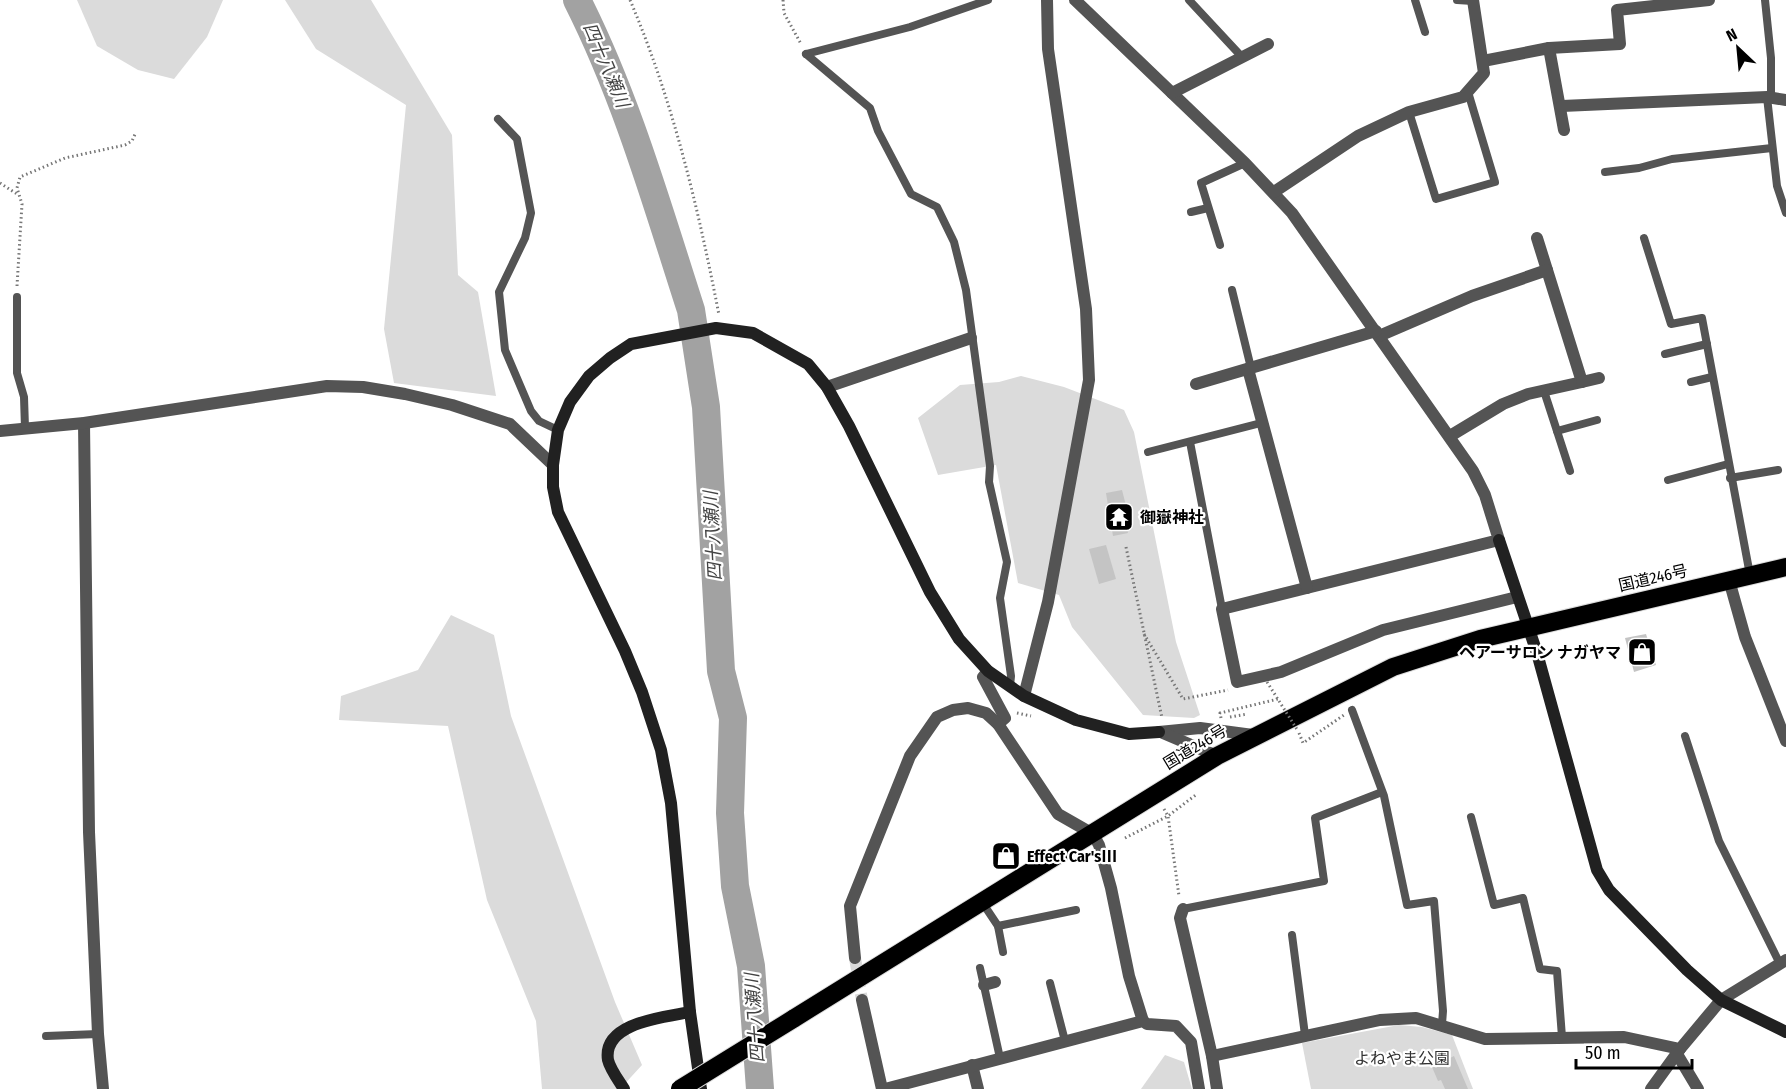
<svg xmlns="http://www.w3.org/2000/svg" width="1786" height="1089" viewBox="0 0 1786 1089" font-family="'Fira Sans Condensed','Noto Sans JP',sans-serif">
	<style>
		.green { fill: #dbdbdb }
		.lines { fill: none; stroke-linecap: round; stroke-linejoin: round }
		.river { stroke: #a2a2a2; stroke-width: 28 }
		.building { fill: #c4c4c4 }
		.street-tunnel { stroke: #d9d9d9; stroke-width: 12; stroke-dasharray: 12 6; stroke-linecap: butt }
		.highway-casing { stroke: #dbdbdb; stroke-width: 20 }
		.path { stroke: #767676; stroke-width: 3; stroke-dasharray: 1.5 3; stroke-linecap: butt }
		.lane { stroke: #545454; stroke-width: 8 }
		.street { stroke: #545454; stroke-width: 12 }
		.secondary { stroke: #212121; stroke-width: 12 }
		.highway { stroke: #000; stroke-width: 18 }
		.highway-bridge-casing { stroke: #dbdbdb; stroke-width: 20; stroke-linecap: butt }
		.path-bridge { stroke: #767676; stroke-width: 3; stroke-dasharray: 1.5 3; stroke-linecap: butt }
		.highway-bridge { stroke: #000; stroke-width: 18 }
		.labels { text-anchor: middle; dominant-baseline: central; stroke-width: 4.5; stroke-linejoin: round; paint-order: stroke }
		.poi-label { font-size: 16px; font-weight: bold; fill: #000; stroke: #fff; text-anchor: start }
		.street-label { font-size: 16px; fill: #000; stroke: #fff }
		.park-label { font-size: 16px; fill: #323232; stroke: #fff }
		.water-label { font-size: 18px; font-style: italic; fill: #434343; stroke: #fff }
	</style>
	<rect width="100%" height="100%" fill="#fff"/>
	<g class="green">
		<polygon points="77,0 223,0 207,37 174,79 138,70 97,46"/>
		<polygon points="285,0 371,0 452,135 458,275 478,292 496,396 394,383 384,329 406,105 316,49"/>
		<polygon points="1021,376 1064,387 1124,410 1134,432 1176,642 1200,715 1194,718 1143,715 1072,627 1059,595 1018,583 996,465 938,475 918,418 960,385 999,382"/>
		<polygon points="451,615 494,635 511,716 615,1002 642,1065 620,1089 542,1089 536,1021 487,900 448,726 339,720 341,696 418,670"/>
		<polygon points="1399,1025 1422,1027 1452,1035 1473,1089 1311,1089 1302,1043"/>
		<polygon points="1165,1055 1184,1062 1192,1089 1141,1089"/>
	</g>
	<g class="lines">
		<path class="river" d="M577,0c50,99 80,205 114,310l15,97 15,264 12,47 -3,95 5,73 16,80 9,123"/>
	</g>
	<g class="building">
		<polygon points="1122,490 1132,529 1127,530 1128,533 1113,536 1106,493"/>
		<polygon points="1106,545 1116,579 1099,584 1089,549"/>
		<polygon points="1646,634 1656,665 1634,672 1625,638"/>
		<polygon points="1454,1056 1468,1089 1445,1089 1441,1080 1438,1081 1432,1067"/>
	</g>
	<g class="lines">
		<polyline class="street-tunnel" points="855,958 862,1000"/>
		<g class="highway-casing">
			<polyline id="highway" points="793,1019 1217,756 1393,667 1480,639 1786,567"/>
		</g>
		<g class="path">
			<path d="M630,0c43,101 68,207 89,315"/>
			<polyline points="783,0 784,13 801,44"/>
			<polyline points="0,183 17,194"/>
			<polyline points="17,286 22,204 17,188 20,177 65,158 125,145 132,141 136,132"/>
			<polyline points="1126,547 1162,718"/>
			<polyline points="1144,634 1183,699 1228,690"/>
			<polyline points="1017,713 1031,716"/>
			<polyline points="1230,717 1247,714"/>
			<polyline points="1221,718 1220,713 1278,699"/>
			<polyline points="1299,733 1303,743 1344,715"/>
			<polyline points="1164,809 1168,816 1179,896"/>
			<polyline points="1125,838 1168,816 1197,794"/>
		</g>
		<g class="lane">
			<polyline points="1189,0 1242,57"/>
			<polyline points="1415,0 1425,32"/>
			<polyline points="1457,0 1473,1"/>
			<polyline points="1765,0 1771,58 1771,97"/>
			<polyline points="806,54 870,108 878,131 911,194 937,207 954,242 966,290 990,466 989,482 1007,562 1000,598 1011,676 1010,686"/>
			<polyline points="806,54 910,27 988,0"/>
			<polyline points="1767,97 1777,186 1786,213"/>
			<polyline points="1409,112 1436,199 1495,182 1468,92"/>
			<polyline points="498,119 517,139 531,213 525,238 499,292 505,350 531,411 539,421 558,430"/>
			<polyline points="1605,172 1639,168 1672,159 1772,148"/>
			<polyline points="1191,212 1208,208"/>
			<polyline points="1644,238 1671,324 1702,318 1750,575"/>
			<polyline points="1220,245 1201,183 1245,163"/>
			<polyline points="1232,290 1251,368"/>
			<polyline points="17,297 17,373 24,397 25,428"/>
			<polyline points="1665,354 1707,344"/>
			<polyline points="1691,382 1712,377"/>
			<polyline points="1544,391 1570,471"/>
			<polyline points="1557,431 1597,420"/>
			<polyline points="1190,442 1222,609"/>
			<polyline points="1148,452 1261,423"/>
			<polyline points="1730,478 1778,470"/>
			<polyline points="1668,480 1728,464"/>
			<polyline points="1352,710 1384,796 1407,905 1434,901 1443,1011 1442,1024"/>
			<polyline points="1685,736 1719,841 1780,964"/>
			<polyline points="1471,817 1494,905 1523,898 1540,969 1557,971 1562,1037"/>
			<polyline points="982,902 998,926 1003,952"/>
			<polyline points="1183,909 1324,881 1315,818 1382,792"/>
			<polyline points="998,926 1076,910"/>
			<polyline points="1292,935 1305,1035"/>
			<polyline points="980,968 1000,1058"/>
			<polyline points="1050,983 1065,1041"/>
			<polyline points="46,1036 98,1034"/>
		</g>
		<g class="street">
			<polyline points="1075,0 1245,163 1292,213 1473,471 1485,495 1499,540 1222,609 1237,682 1281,672 1383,630 1517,597"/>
			<polyline points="1549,48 1620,44 1617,10 1709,0"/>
			<polyline points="1483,61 1549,48 1564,130"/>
			<polyline points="1172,93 1268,44"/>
			<polyline points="1562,106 1767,97 1786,100"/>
			<polyline points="1274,192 1358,136 1409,112 1463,97 1484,73 1473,0"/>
			<polyline points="1537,238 1547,270"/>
			<polyline points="1379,336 1472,296 1547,270 1582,382 1528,394 1503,404 1450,436"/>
			<polyline points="1248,369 1307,588"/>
			<polyline points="1582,382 1599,378"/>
			<polyline points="1196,384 1376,331"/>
			<polyline points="827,387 971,338"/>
			<polyline points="84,423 89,832 98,1034 103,1089"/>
			<polyline points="0,431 84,423 327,386 363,387 405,394 452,405 510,424 553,465"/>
			<polyline points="1729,580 1745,637 1786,741"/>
			<polyline points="988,671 983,677 1005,718 998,724"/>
			<polyline points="1024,696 1048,602 1089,380 1086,309 1048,49 1047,0"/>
			<polyline points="1159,732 1200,728 1253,735"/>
			<polyline points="1163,733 1217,756"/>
			<polyline points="1183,909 1180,918 1212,1056 1217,1089"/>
			<polyline points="855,958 850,906 910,756 937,717 953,710 968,708 986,713 998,724 1058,814 1093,834 1099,845 1111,888 1129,976 1143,1021"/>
			<polyline points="984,985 995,982"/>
			<polyline points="862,1000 882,1089"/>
			<polyline points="1677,1054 1698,1089"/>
			<polyline points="1212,1056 1380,1020 1416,1018 1485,1039 1624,1037 1680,1049 1721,1000 1786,960"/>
			<polyline points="972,1065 978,1089"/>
			<polyline points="885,1089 1143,1021 1147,1024 1176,1026 1191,1042 1199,1089"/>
			<polyline points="1651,1089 1680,1049"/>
		</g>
		<g class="secondary">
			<polyline points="1499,540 1537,653 1597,870 1609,890 1687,970 1721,1000 1786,1032"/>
			<path d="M624,1089c-5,-8 -14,-20 -16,-29 -6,-38 58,-43 82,-48"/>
			<polyline points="701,1089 690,1012 671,803 661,750 642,692 625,651 558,512 553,487 553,465 558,430 570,402 589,376 610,358 631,344 716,328 753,333 808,364 827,387 849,426 930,592 959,639 988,671 1024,696 1076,720 1129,734 1159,732"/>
		</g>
		<use href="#highway" class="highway"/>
		<g class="highway-bridge-casing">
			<polyline id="highway-bridge" points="680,1089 793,1019"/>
		</g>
		<polyline class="path-bridge" points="1267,682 1298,731"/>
		<use href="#highway-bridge" class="highway-bridge"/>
	</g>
	<defs>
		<g id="temple-square" transform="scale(1.5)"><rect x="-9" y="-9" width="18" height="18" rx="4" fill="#000" stroke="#fff"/><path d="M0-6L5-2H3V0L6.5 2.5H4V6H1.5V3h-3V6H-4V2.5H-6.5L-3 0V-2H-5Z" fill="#fff"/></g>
		<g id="shop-square" transform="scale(1.5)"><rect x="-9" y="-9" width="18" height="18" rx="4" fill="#000" stroke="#fff"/><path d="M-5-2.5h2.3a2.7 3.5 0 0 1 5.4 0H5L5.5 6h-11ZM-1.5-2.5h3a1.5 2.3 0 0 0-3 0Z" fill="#fff"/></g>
	</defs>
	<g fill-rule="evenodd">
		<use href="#temple-square" x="1119" y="517"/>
		<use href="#shop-square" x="1642" y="652"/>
		<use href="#shop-square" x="1006" y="856"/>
	</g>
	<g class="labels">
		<g class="poi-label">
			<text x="1140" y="517">御嶽神社</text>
			<text x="1621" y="652" text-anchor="end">ヘアーサロン ナガヤマ</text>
			<text x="1027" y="856">Effect Car'sⅢ</text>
		</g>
		<g class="street-label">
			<text transform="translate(1653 578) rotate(-13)">国道246号</text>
			<text transform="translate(1195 747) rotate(-31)">国道246号</text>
		</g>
		<g class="park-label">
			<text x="1402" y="1058">よねやま公園</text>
		</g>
		<g class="water-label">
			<text transform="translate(606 65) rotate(67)">四十八瀬川</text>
			<text transform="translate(713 536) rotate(-93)">四十八瀬川</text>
			<text transform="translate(755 1018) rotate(-94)">四十八瀬川</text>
		</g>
	</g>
	<g transform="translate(1738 48) rotate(334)" stroke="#ffffff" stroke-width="4.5" paint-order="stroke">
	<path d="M0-4.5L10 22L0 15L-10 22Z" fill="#000000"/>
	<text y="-9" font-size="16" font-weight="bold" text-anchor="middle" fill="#000000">N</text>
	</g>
	<path d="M1576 1059v9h116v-9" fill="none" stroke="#000000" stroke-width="3"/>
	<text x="1585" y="1059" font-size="18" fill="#000000" stroke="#ffffff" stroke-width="4.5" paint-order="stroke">50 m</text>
</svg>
